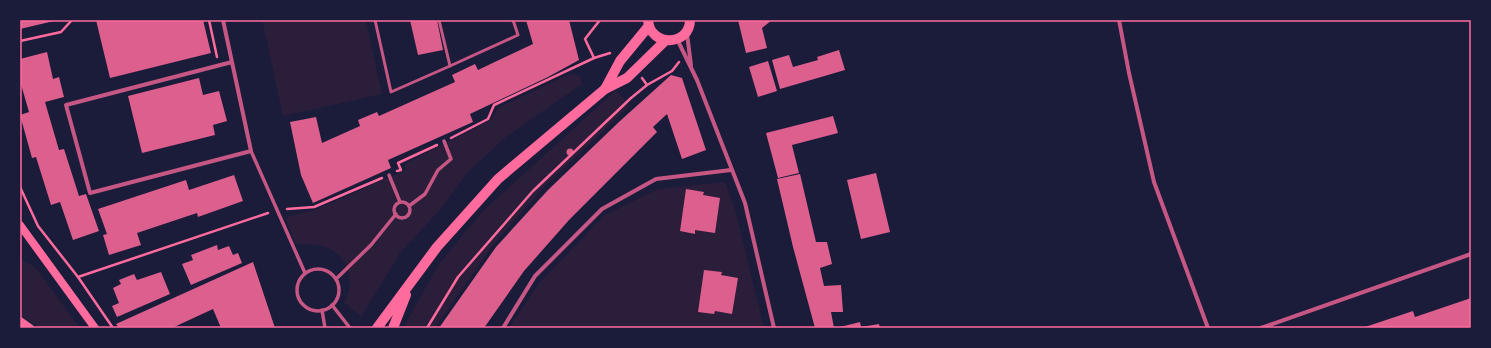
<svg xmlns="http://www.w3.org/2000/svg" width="1491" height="348" viewBox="0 0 1491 348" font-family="Helvetica,sans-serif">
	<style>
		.green { fill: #2a1e3b }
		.building { fill: #dd5f8e }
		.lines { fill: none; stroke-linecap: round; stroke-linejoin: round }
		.path { stroke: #ff6b9d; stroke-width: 2.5 }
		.service { stroke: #c65784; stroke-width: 3 }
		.pedestrian { stroke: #c65784; stroke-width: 3.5 }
		.minor { stroke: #c65784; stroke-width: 4 }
		.secondary { stroke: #ff6b9d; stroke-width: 8 }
		.primary { stroke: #ff6b9d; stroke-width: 10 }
		.neatline { fill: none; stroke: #ff6b9d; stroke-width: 1.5 }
	</style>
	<rect width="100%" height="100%" fill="#1b1b3a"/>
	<g class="green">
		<polygon points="262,20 366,20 382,94 283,116"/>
		<path d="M569,74l11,2 2,8 -76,53 -39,36 -28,38 -39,42 -39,64 -17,-15c13,-22 3,-49 -22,-56 -9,-3 -19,0 -27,-3l-9,-24 3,-3 26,-6 91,-40 -2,-6 87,-44 7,-12z"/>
		<polygon points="616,90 630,106 544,187 493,245 435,328 403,328 439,264 482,212"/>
		<polygon points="725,182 735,209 764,328 509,328 540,282 605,215 658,189"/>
		<polygon points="20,259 34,266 80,328 40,328 20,315"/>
	</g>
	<g class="building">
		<polygon points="20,20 54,20 54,21 20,29"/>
		<polygon points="96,20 203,20 211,53 110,78"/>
		<polygon points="410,20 437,20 443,50 418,55"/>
		<polygon points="526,20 569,20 579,60 548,77 470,114 473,122 388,160 391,168 313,203 301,175 290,122 316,117 322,143 360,126 358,120 377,112 379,116 455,82 452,75 475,64 478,70 533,44"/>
		<polygon points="738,20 772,20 762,28 767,48 746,53"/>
		<polygon points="839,50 845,70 780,89 772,60 789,55 793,67 818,60 817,57"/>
		<polygon points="47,52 53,79 59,77 64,97 45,102 59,150 64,149 79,196 86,194 99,231 73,240 60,202 51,205 36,157 32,158 20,115 29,112 20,81 20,59"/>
		<polygon points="768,61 777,91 758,97 749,67"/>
		<polygon points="671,75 682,78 706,150 682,159 667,114 653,127 657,132 569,220 524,271 484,328 439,328 496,247 548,190 620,121"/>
		<polygon points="199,78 203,95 219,91 227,121 213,125 215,135 142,153 128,96"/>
		<polygon points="833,116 838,133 792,145 799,173 778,178 766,133"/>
		<circle cx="570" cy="152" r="3.5"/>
		<polygon points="876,173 890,232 861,239 847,180"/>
		<polygon points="800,174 816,242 827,242 832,264 820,268 824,286 841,285 843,312 831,312 834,328 815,328 793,247 777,179"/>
		<polygon points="234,175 243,201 198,217 197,213 137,233 141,245 109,255 103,235 107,234 98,209 186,180 189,190"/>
		<polygon points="686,189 704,192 703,195 720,198 715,233 695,230 695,234 680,231"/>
		<polygon points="217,245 218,250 229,246 233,255 238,253 242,263 191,285 182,264 193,260 191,255"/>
		<polygon points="253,262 275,328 221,328 213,309 172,328 119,328 116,324"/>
		<polygon points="704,270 722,272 721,275 738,278 732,314 715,311 714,314 698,312"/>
		<polygon points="161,272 170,294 117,317 112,306 119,303 113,288 121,284 119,280 134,274 137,280"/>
		<polygon points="1471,298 1471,327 1469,328 1362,328 1413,311 1415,317"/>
		<polygon points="860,322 861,327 879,324 880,328 836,328"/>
	</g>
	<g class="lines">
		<g class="path">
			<polyline points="209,20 217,57"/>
			<polyline points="20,41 61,32 72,20"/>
			<polyline points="594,58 585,39 600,20"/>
			<polyline points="642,78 647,85"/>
			<polyline points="451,138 488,119 494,105 594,58 610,53"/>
			<polyline points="397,171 401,170 398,163 437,145"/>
			<polyline points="20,187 38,226 78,277"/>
			<polyline points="287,209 314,207 382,178"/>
			<polyline points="113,328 78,277 268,213"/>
			<polyline points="427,328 458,277 533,191 631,98 647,85 672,71 679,62"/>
		</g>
		<g class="service">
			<polyline points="375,20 391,92 450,66"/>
			<polyline points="439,20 450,66 518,35 513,20"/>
		</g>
		<g class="pedestrian">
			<polyline points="251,151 305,273"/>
			<polyline points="389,175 400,202"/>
			<circle cx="402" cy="210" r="8"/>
			<polyline points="409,206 425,194 438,170 451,159 444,141"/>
			<circle cx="318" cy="290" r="21"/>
			<polyline points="336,279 371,245 396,214"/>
			<polyline points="332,305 350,328"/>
			<polyline points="322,310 325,328"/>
		</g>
		<g class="minor">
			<polyline points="223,20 251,151 90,193 66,105 232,62"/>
			<polyline points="1119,20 1129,73 1154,182 1208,328"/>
			<polyline points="687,34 691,65"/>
			<polyline points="677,39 697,80 745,203 774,328"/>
			<polyline points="503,328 535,276 602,209 656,179 731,170"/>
			<polyline points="1261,328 1471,254"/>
		</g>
		<g class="secondary">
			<polyline points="20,225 95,328"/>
			<polyline points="20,321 30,328"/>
		</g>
		<g class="primary">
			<path d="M648,20c2,28 42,26 42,0"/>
			<polyline points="605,89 620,61 648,27"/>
			<polyline points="377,328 437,247 498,179 605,89 627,78 665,41"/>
			<polyline points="393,328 406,295"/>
		</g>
	</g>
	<rect width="1491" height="348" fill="none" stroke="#1b1b3a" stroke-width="42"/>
	<rect x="21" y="21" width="1449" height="306" class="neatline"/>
</svg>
